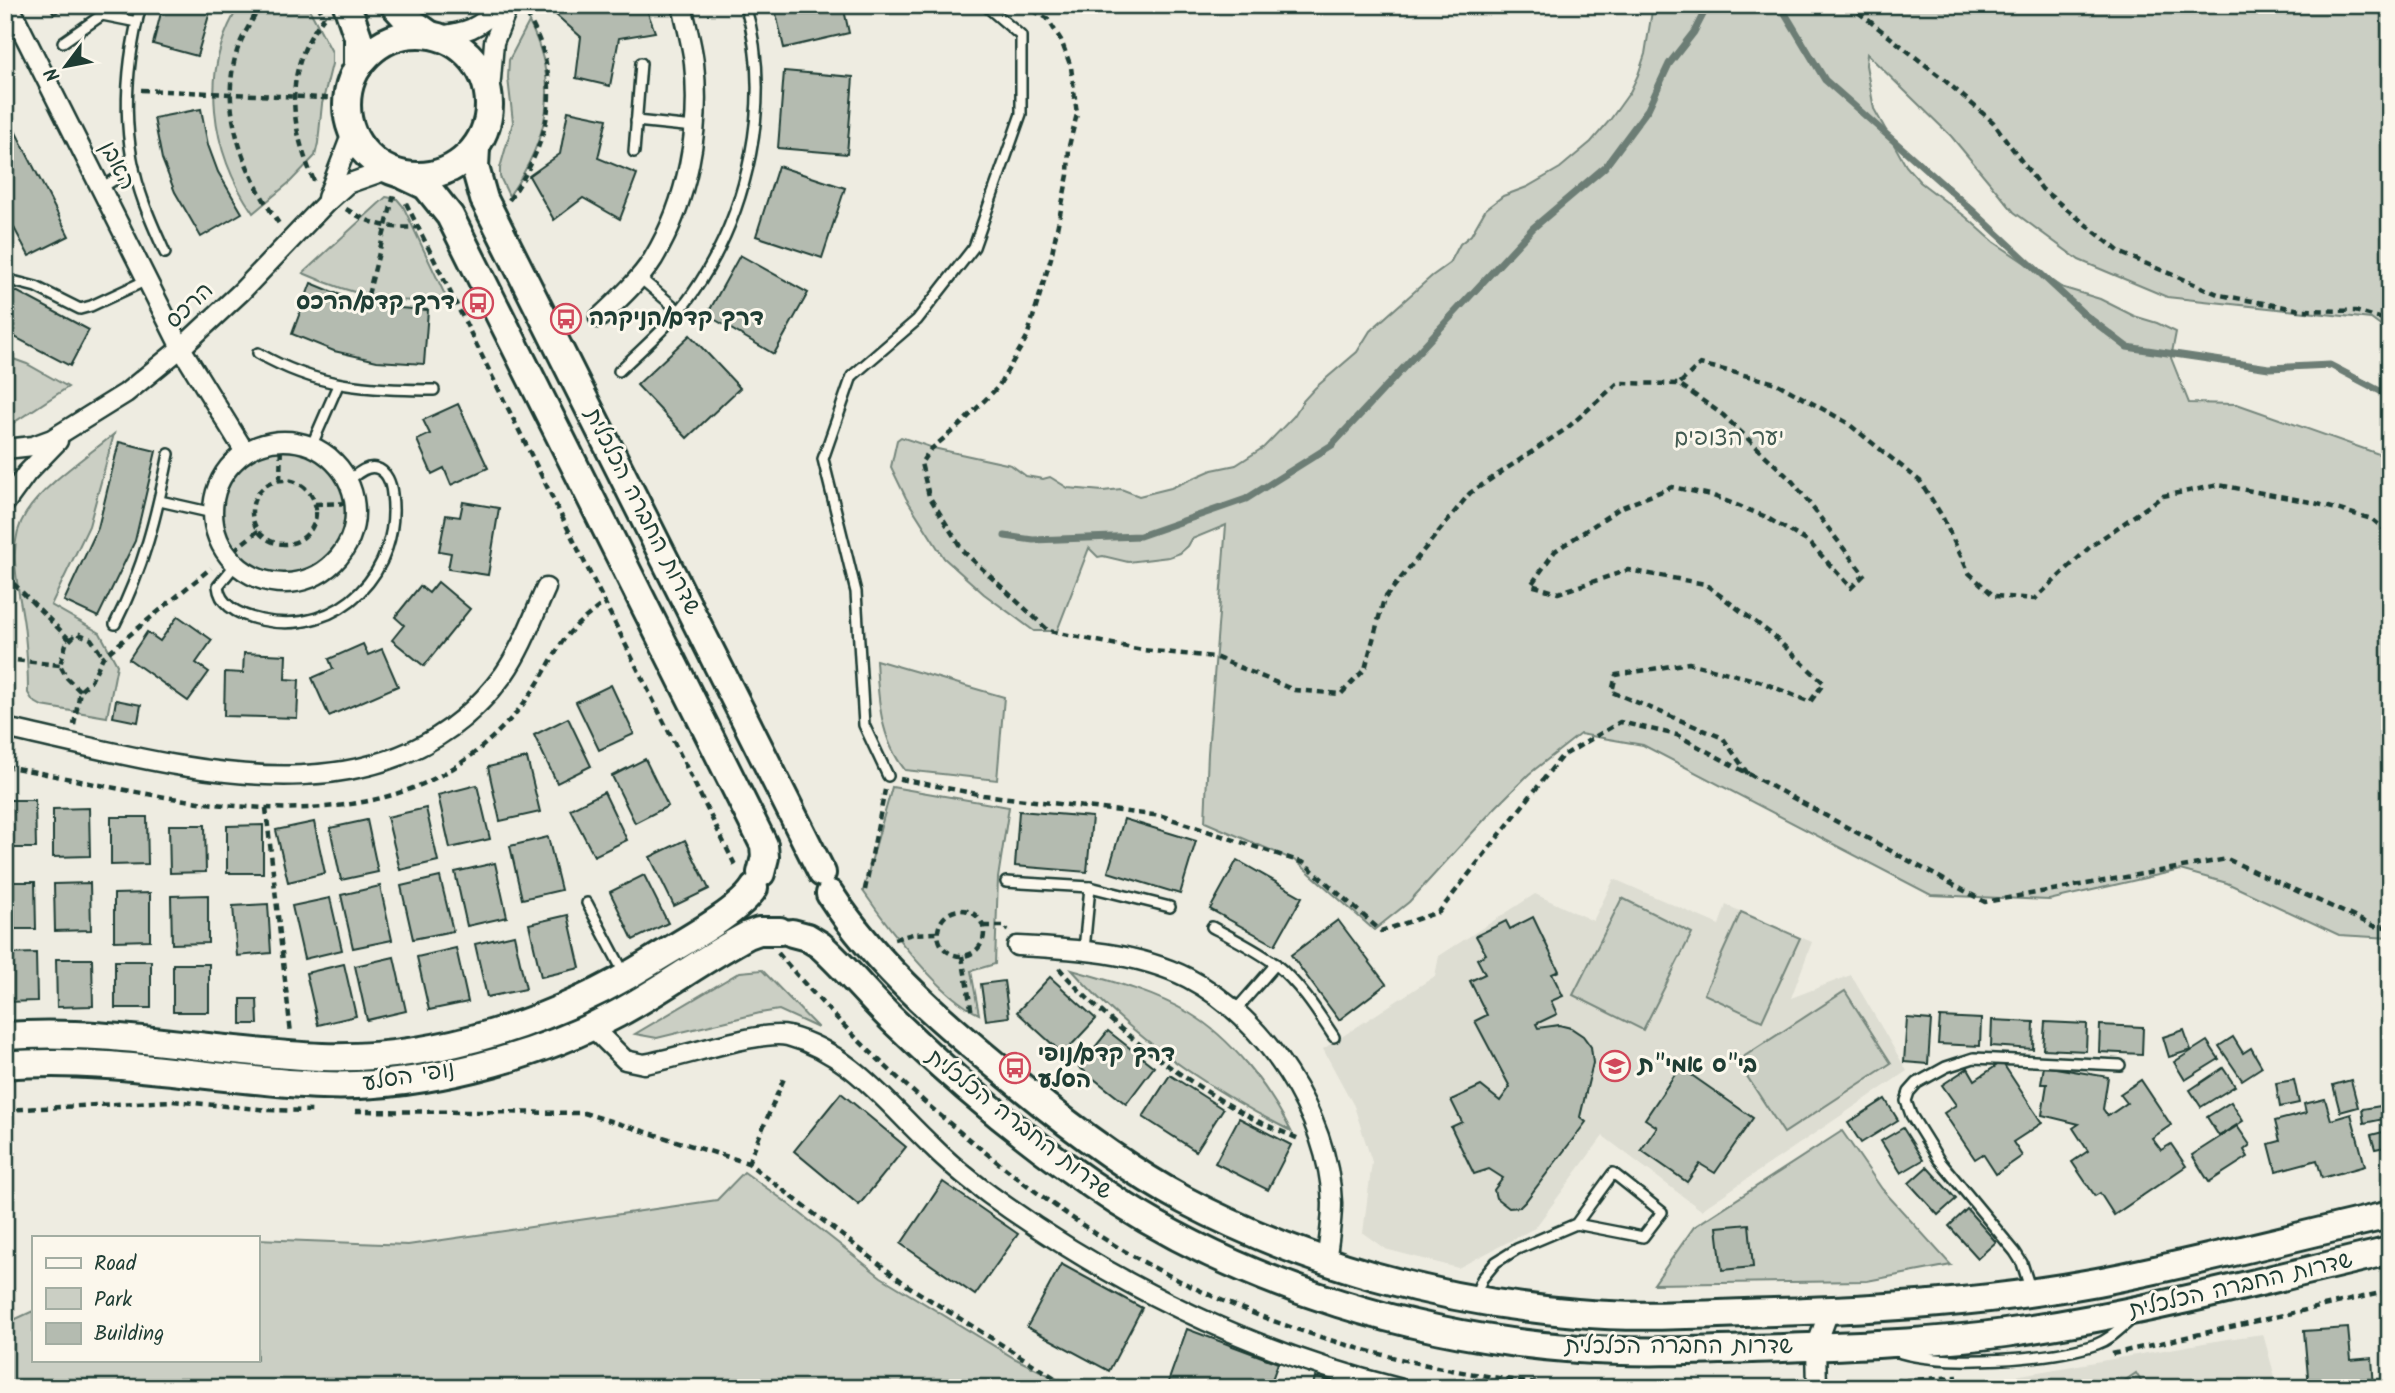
<svg xmlns="http://www.w3.org/2000/svg" width="2395" height="1393" viewBox="0 0 2395 1393" font-family="Kalam,'Playpen Sans Hebrew',sans-serif">
	<style>
		.built { fill: #ddddd2 }
		.green { fill: #cbcfc4; stroke: #75867c; stroke-width: 2 }
		.lines { fill: none; stroke-linecap: round; stroke-linejoin: round }
		.stream { stroke: #6c7d74; stroke-width: 7 }
		.building { fill: #b4bbb0; stroke: #1f3d34; stroke-width: 2 }
		.lane-casing { stroke: #1f3d34; stroke-width: 14 }
		.street-casing { stroke: #1f3d34; stroke-width: 23 }
		.secondary-casing { stroke: #1f3d34; stroke-width: 32 }
		.path { stroke: #1f3d34; stroke-width: 4.5; stroke-dasharray: 7 5; stroke-linecap: butt }
		.lane { stroke: #fbf7ec; stroke-width: 9 }
		.street { stroke: #fbf7ec; stroke-width: 18 }
		.secondary { stroke: #fbf7ec; stroke-width: 26 }
		.labels { text-anchor: middle; dominant-baseline: central; stroke-width: 6; stroke-linejoin: round; paint-order: stroke }
		.street-label { font-size: 23px; fill: #1f3d34; stroke: #fbf7ec }
		.poi-label { font-size: 23px; font-weight: bold; fill: #1f3d34; stroke: #fbf7ec; text-anchor: start }
		.park-label { font-size: 23px; fill: #415a51; stroke: #fbf7ec }
	</style>
	<rect width="100%" height="100%" fill="#eeece1"/>
	<filter id="ink" filterUnits="userSpaceOnUse"><feTurbulence type="fractalNoise" baseFrequency=".0143" numOctaves="2"/><feDisplacementMap in="SourceGraphic" scale="14" xChannelSelector="R" yChannelSelector="G"/><feConvolveMatrix kernelMatrix="1 2 1 2 8 2 1 2 1" color-interpolation-filters="sRGB"/></filter>
	<g filter="url(#ink)">
		<g class="built">
			<polygon points="1614,879 1719,925 1726,905 1812,942 1791,998 1851,975 1907,1071 1701,1210 1603,1136 1535,1228 1458,1268 1385,1249 1363,1233 1372,1162 1354,1106 1323,1049 1435,976 1439,956 1535,894 1593,921"/>
			<polygon points="2263,1334 2278,1388 1946,1388 2227,1339"/>
		</g>
		<g class="green">
			<path d="M240,5h67l25,47v12l-10,40 -4,39 -3,13 -25,26 -37,31c-42,-61 -55,-143 -13,-208z"/>
			<polygon points="1653,5 2390,5 2390,333 2371,319 2167,297 2079,260 2014,212 1951,136 1867,54 1866,65 1874,109 1906,166 1920,182 1966,217 1994,242 2061,287 2100,299 2134,316 2157,323 2176,332 2171,358 2189,403 2237,404 2390,458 2390,938 2339,935 2227,883 2180,870 2049,900 1931,895 1643,745 1580,734 1529,774 1495,808 1409,902 1374,930 1296,861 1205,822 1208,753 1226,525 1192,539 1188,546 1180,553 1169,557 1128,562 1103,556 1098,557 1089,548 1057,631 1034,631 984,594 944,558 906,498 891,467 897,440 901,437 933,448 1011,465 1026,476 1043,479 1050,477 1068,488 1103,491 1121,489 1139,496 1171,488 1212,470 1236,465 1264,447 1294,416 1303,401 1315,388 1357,352 1370,331 1432,276 1450,263 1460,244 1471,235 1486,209 1503,196 1527,187 1560,168 1591,142 1610,120 1630,92 1638,75 1645,54"/>
			<path d="M529,22c32,63 19,118 -20,174l-9,-19v-9l13,-46 -5,-44 1,-18z"/>
			<path d="M386,197l11,2 6,7 43,91c-49,11 -98,-4 -143,-24z"/>
			<polygon points="5,356 27,364 68,387 13,423 5,423"/>
			<path d="M114,434l-25,92 -38,79 49,28 17,32 -10,52 -65,-11 -9,-5 -5,-8c0,-20 -1,-40 -3,-59 -3,-38 -22,-86 1,-121 20,-30 60,-56 88,-79z"/>
			<circle cx="284" cy="512" r="62"/>
			<path d="M876,660l128,37 -7,83 -92,-10c-25,-31 -27,-72 -29,-110z"/>
			<path d="M892,787l117,20 -11,71 -3,86 -24,7 8,43c-39,-17 -91,-87 -116,-123z"/>
			<polygon points="1622,898 1692,933 1643,1030 1573,995"/>
			<polygon points="1741,912 1800,938 1762,1021 1704,994"/>
			<polygon points="762,970 818,1028 779,1010 760,1013 657,1038 635,1034 740,972"/>
			<path d="M1072,970c39,11 81,22 117,43 43,25 80,75 102,118 -81,-41 -159,-93 -219,-161z"/>
			<polygon points="1845,991 1891,1063 1784,1133 1737,1061"/>
			<polygon points="1842,1131 1882,1189 1951,1265 1867,1281 1654,1284 1694,1227"/>
			<polygon points="744,1172 782,1199 881,1277 1014,1358 1075,1388 5,1388 5,1324 33,1311 33,1360 257,1360 257,1239 408,1245 717,1200"/>
			<polygon points="2136,1373 2145,1388 2114,1388"/>
		</g>
		<g class="lines">
			<g class="stream">
				<polyline points="1780,5 1825,80 1972,210 2084,314 2127,347 2269,368 2330,365 2380,391 2390,398"/>
				<polyline points="1005,536 1033,540 1140,536 1246,499 1332,445 1533,228 1605,167 1648,109 1669,64 1694,32 1708,5"/>
			</g>
		</g>
		<g class="building">
			<polygon points="49,5 68,5 54,14"/>
			<polygon points="163,5 212,5 197,56 153,44"/>
			<polygon points="560,5 645,5 655,32 619,38 610,86 576,78 581,37 555,14"/>
			<polygon points="774,5 843,5 849,33 784,48"/>
			<polygon points="784,71 853,77 847,154 778,148"/>
			<polygon points="201,109 208,145 218,172 242,213 201,237 175,192 162,159 154,118"/>
			<polygon points="5,111 69,236 29,256 5,211"/>
			<polygon points="568,111 607,119 598,158 637,174 620,219 583,198 554,220 529,176 560,154"/>
			<polygon points="778,166 845,188 822,258 756,236"/>
			<polygon points="740,255 808,293 774,354 707,315"/>
			<polygon points="311,283 350,299 384,307 428,310 424,364 377,361 334,351 292,334"/>
			<polygon points="5,292 18,292 89,330 70,366 5,332"/>
			<polygon points="690,335 740,388 687,438 637,385"/>
			<polygon points="458,404 488,468 451,485 444,468 432,474 417,440 430,434 423,420"/>
			<polygon points="119,442 156,451 135,541 98,617 64,601 98,528"/>
			<polygon points="463,502 499,508 488,575 448,569 451,553 439,551 446,515 460,517"/>
			<polygon points="438,582 470,609 424,666 392,640 404,625 395,617 420,586 429,593"/>
			<polygon points="178,616 212,640 196,663 209,672 188,701 129,659 147,632 160,641"/>
			<polygon points="363,644 368,655 382,649 398,686 329,716 312,678 333,669 329,659"/>
			<polygon points="244,653 286,655 285,679 299,680 297,718 224,716 225,672 243,673"/>
			<polygon points="611,685 634,734 599,750 576,702"/>
			<polygon points="116,700 141,705 138,722 113,717"/>
			<polygon points="568,718 591,766 557,783 534,735"/>
			<polygon points="527,758 540,812 500,821 488,767"/>
			<polygon points="645,759 668,806 635,823 612,776"/>
			<polygon points="477,785 490,839 450,848 438,795"/>
			<polygon points="604,792 627,840 594,856 570,809"/>
			<polygon points="5,800 35,800 36,848 5,848"/>
			<polygon points="89,808 90,856 53,857 53,809"/>
			<polygon points="426,808 438,861 400,870 387,817"/>
			<polygon points="1019,811 1092,817 1087,872 1015,866"/>
			<polygon points="111,817 147,817 148,864 111,865"/>
			<polygon points="1124,819 1196,841 1180,894 1108,872"/>
			<polygon points="367,820 378,872 341,880 330,828"/>
			<polygon points="314,822 325,873 288,882 276,830"/>
			<polygon points="169,825 205,825 206,872 170,873"/>
			<polygon points="263,825 263,873 227,873 227,826"/>
			<polygon points="548,837 561,890 522,899 510,846"/>
			<polygon points="685,840 709,889 674,906 650,857"/>
			<polygon points="1237,860 1302,897 1275,945 1210,909"/>
			<polygon points="495,863 507,917 467,926 455,872"/>
			<polygon points="644,875 668,923 633,940 610,892"/>
			<polygon points="440,877 453,931 413,939 401,886"/>
			<polygon points="5,882 35,882 36,929 5,929"/>
			<polygon points="90,883 91,930 55,931 54,884"/>
			<polygon points="380,886 392,940 353,948 341,895"/>
			<polygon points="150,893 150,940 114,941 114,894"/>
			<polygon points="208,895 208,943 172,944 171,896"/>
			<polygon points="330,898 342,950 304,959 292,906"/>
			<polygon points="268,904 271,953 237,956 233,906"/>
			<polygon points="568,915 580,968 541,977 529,924"/>
			<polygon points="1533,917 1559,971 1552,974 1563,996 1551,1001 1557,1014 1536,1024 1538,1028 1559,1025 1571,1028 1583,1036 1591,1047 1593,1063 1580,1117 1586,1122 1525,1202 1520,1207 1509,1208 1496,1198 1494,1190 1503,1178 1489,1169 1474,1174 1451,1127 1462,1122 1451,1100 1481,1086 1500,1101 1510,1087 1475,1021 1487,1015 1470,981 1485,974 1477,959 1486,954 1476,936 1506,921 1510,929"/>
			<polygon points="1338,920 1386,984 1339,1020 1291,955"/>
			<polygon points="514,935 526,989 487,997 475,944"/>
			<polygon points="456,948 468,1002 429,1010 417,957"/>
			<polygon points="36,953 37,1001 5,1002 5,954"/>
			<polygon points="394,957 406,1011 367,1020 355,966"/>
			<polygon points="56,959 92,959 93,1006 57,1007"/>
			<rect x="115" y="961" width="36" height="47"/>
			<rect x="173" y="964" width="36" height="48"/>
			<polygon points="344,964 356,1016 318,1025 306,973"/>
			<polygon points="1050,977 1096,1019 1063,1054 1017,1012"/>
			<polygon points="1004,981 1009,1017 986,1020 981,984"/>
			<polygon points="241,999 257,999 258,1024 241,1024"/>
			<polygon points="1940,1017 1981,1019 1980,1046 1938,1044"/>
			<polygon points="1907,1018 1931,1020 1928,1064 1904,1062"/>
			<polygon points="1992,1020 2034,1022 2033,1049 1991,1046"/>
			<polygon points="2045,1022 2087,1024 2086,1051 2043,1049"/>
			<polygon points="2100,1025 2143,1027 2142,1054 2099,1052"/>
			<polygon points="2184,1030 2191,1050 2169,1057 2163,1037"/>
			<polygon points="1108,1031 1154,1067 1126,1104 1079,1067"/>
			<polygon points="2233,1037 2243,1053 2251,1048 2262,1067 2242,1080 2219,1046"/>
			<polygon points="2207,1041 2219,1059 2185,1080 2174,1062"/>
			<polygon points="2002,1062 2042,1123 2013,1142 2022,1156 1996,1174 1983,1154 1975,1159 1944,1113 1956,1105 1942,1085 1968,1068 1975,1080"/>
			<polygon points="2044,1066 2108,1077 2103,1109 2108,1116 2127,1103 2120,1094 2141,1080 2171,1125 2152,1138 2161,1150 2171,1144 2186,1166 2114,1215 2100,1193 2095,1196 2072,1162 2088,1151 2073,1128 2079,1124 2042,1115 2047,1084 2041,1084"/>
			<polygon points="1680,1067 1753,1118 1715,1173 1700,1164 1687,1182 1641,1150 1657,1127 1645,1119"/>
			<polygon points="2223,1068 2235,1086 2201,1107 2190,1090"/>
			<polygon points="1170,1075 1223,1109 1196,1151 1143,1117"/>
			<polygon points="2294,1080 2299,1103 2280,1107 2276,1083"/>
			<polygon points="2351,1080 2358,1107 2340,1112 2333,1085"/>
			<polygon points="841,1093 906,1147 859,1205 794,1151"/>
			<polygon points="1885,1099 1898,1120 1861,1143 1848,1123"/>
			<polygon points="2325,1099 2331,1120 2351,1114 2365,1166 2322,1178 2317,1160 2276,1171 2269,1144 2280,1141 2275,1121 2306,1113 2304,1104"/>
			<polygon points="2231,1102 2243,1121 2219,1136 2207,1117"/>
			<polygon points="2381,1106 2384,1119 2364,1123 2362,1109"/>
			<polygon points="1239,1118 1291,1145 1268,1190 1215,1163"/>
			<polygon points="2237,1126 2250,1145 2244,1150 2248,1157 2209,1182 2192,1155"/>
			<polygon points="1903,1128 1923,1160 1901,1173 1881,1141"/>
			<polygon points="2387,1131 2390,1146 2375,1149 2371,1135"/>
			<polygon points="1927,1167 1956,1199 1938,1215 1909,1183"/>
			<polygon points="943,1182 1018,1234 975,1295 901,1244"/>
			<polygon points="1967,1209 1996,1242 1978,1258 1949,1226"/>
			<polygon points="1749,1224 1753,1267 1722,1270 1717,1227"/>
			<polygon points="1061,1264 1142,1308 1109,1371 1027,1327"/>
			<polygon points="2348,1328 2351,1360 2372,1358 2374,1388 2344,1388 2344,1385 2309,1388 2304,1331"/>
			<polygon points="1187,1329 1278,1363 1269,1388 1166,1388"/>
			<polygon points="1315,1377 1354,1388 1312,1388"/>
		</g>
		<g class="lines">
			<g class="lane-casing">
				<g id="lane">
					<path d="M141,5c-17,66 -21,133 3,198 6,17 14,34 21,50"/>
					<polyline points="63,42 102,15 137,22"/>
					<polyline points="636,121 694,127"/>
					<polyline points="634,152 641,63"/>
					<polyline points="101,188 134,168"/>
					<polyline points="639,277 678,310"/>
					<polyline points="5,279 36,287 80,309 91,306 147,280"/>
					<path d="M258,353c61,35 107,36 176,37"/>
					<path d="M619,371c26,-25 54,-49 74,-78 55,-80 81,-194 52,-288"/>
					<polyline points="311,447 338,385"/>
					<polyline points="160,501 213,513"/>
					<path d="M236,564l-18,22c2,21 25,30 43,34 79,17 141,-49 131,-126 -1,-10 -5,-23 -16,-26 -10,-3 -20,7 -28,13"/>
					<path d="M115,624c29,-57 41,-107 54,-170"/>
					<polyline points="888,776 864,725 856,592 823,459 852,376 917,320 974,247 1021,114 1021,36 985,5"/>
					<polyline points="1006,882 1090,887 1170,907"/>
					<polyline points="587,903 624,973"/>
					<path d="M1212,927c21,11 43,22 62,36 25,20 43,48 60,74"/>
					<polyline points="1084,950 1090,887"/>
					<polyline points="1234,1012 1276,964"/>
					<polyline points="2030,1288 2022,1263 2015,1252 1939,1160 1911,1115 1906,1101 1909,1092 1917,1083 1946,1067 1974,1058 2120,1065"/>
					<polyline points="1475,1296 1482,1279 1496,1262 1517,1249 1576,1224 1613,1173 1662,1212 1643,1237 1576,1224"/>
					<path d="M1901,1353c47,13 150,7 196,-9 14,-5 24,-16 35,-25"/>
				</g>
			</g>
			<g class="street-casing">
				<g id="street">
					<polyline points="9,5 181,348 245,452"/>
					<path d="M435,36c31,-3 44,-7 66,-31"/>
					<polyline points="489,104 494,42 509,5"/>
					<polyline points="327,198 352,133"/>
					<path d="M599,318c19,-18 40,-37 54,-59 35,-58 48,-130 41,-196 -2,-19 -8,-39 -12,-58"/>
					<circle cx="284" cy="512" r="71"/>
					<polyline points="5,449 33,446 52,439 126,393 181,348 241,292 325,204 347,184 390,169"/>
					<polyline points="6,502 27,473 58,441"/>
					<path d="M5,728c163,35 380,109 499,-54 18,-26 29,-57 42,-86"/>
					<path d="M1017,946c58,3 119,6 171,32 77,40 141,138 144,225 0,20 -3,38 -6,58"/>
					<path d="M592,1027l33,33 19,4c34,-5 117,-35 144,-28 62,16 101,70 145,111 17,17 37,33 57,48 123,89 260,156 408,193"/>
					<polyline points="1817,1388 1816,1347 1829,1311"/>
				</g>
			</g>
			<g class="secondary-casing">
				<g id="secondary">
					<polyline points="347,5 358,37 358,67"/>
					<polyline points="394,5 405,17 429,34"/>
					<circle cx="418" cy="105" r="71"/>
					<polyline points="476,148 475,167 484,199 822,873"/>
					<polyline points="405,176 426,186 450,216 764,845 765,857 761,873"/>
					<path d="M830,894c49,76 123,137 193,194 50,41 103,81 161,112 121,64 257,102 393,113 65,6 131,1 197,-1 109,-3 216,-10 323,-30 99,-19 195,-45 293,-67"/>
					<path d="M792,933l15,4 13,8c28,25 51,55 78,80 67,65 141,126 220,177 133,85 302,136 460,147 68,5 137,1 205,-1 74,-3 149,-5 222,-15 130,-18 257,-52 385,-82"/>
					<path d="M5,1036c106,-8 211,17 317,21 113,4 235,-36 330,-96 27,-17 86,-48 102,-73"/>
					<path d="M5,1065c106,-9 211,16 317,20 95,4 211,-26 295,-71 45,-24 86,-55 131,-79l11,-4h21"/>
				</g>
			</g>
			<g class="path">
				<path d="M261,5c-8,14 -17,28 -23,43 -21,61 7,127 42,177"/>
				<polyline points="318,5 324,17"/>
				<polyline points="1022,5 1047,18 1061,40 1071,67 1077,114 1069,146 1068,175 1051,258 1027,337 998,387 960,425 930,450 921,463 929,496 963,551 1049,631 1142,650 1215,657 1294,690 1341,694 1365,669 1384,599 1470,493 1566,429 1618,383 1679,384"/>
				<polyline points="1849,5 1942,78 1993,122 2042,189 2121,253 2220,295 2301,310 2355,311 2390,321"/>
				<polyline points="141,90 347,99"/>
				<path d="M314,181c-25,-58 -31,-112 10,-164"/>
				<path d="M509,200c42,-59 56,-121 17,-187"/>
				<polyline points="406,203 737,869"/>
				<path d="M346,209c26,16 43,20 72,18"/>
				<polyline points="368,295 394,195"/>
				<circle cx="284" cy="512" r="32"/>
				<polyline points="280,481 281,441"/>
				<polyline points="315,504 354,503"/>
				<polyline points="234,550 258,531"/>
				<polyline points="5,575 70,640"/>
				<polyline points="5,659 60,665"/>
				<polyline points="80,691 67,678 60,665 66,644 77,633 91,639 103,657"/>
				<polyline points="74,725 80,691 91,681 103,657 211,568"/>
				<path d="M5,766c147,27 357,91 481,-23 17,-15 33,-32 46,-51 12,-17 21,-37 33,-54 11,-14 26,-25 40,-36"/>
				<polyline points="1748,774 1723,738 1612,692 1616,675 1689,663 1759,681 1810,702 1824,683 1770,633 1705,584 1628,570 1558,593 1531,585 1555,551 1620,508 1672,487 1711,495 1764,516 1810,543 1851,588 1864,575 1793,482 1723,415 1679,384 1700,364 1776,383 1846,422 1920,481 1942,516 1969,573 1994,596 2035,599 2091,546 2163,496 2219,485 2311,502 2372,519 2390,534"/>
				<polyline points="900,779 983,795 1162,816 1304,863 1381,931 1439,912 1561,757 1620,722 1677,735 1985,902 2227,859 2374,926 2390,927"/>
				<polyline points="266,808 291,1034"/>
				<polyline points="865,890 885,790"/>
				<circle cx="961" cy="933" r="23"/>
				<polyline points="984,926 1005,926 1008,931"/>
				<polyline points="894,939 913,934 938,933"/>
				<path d="M778,953c58,69 123,131 193,188 41,33 83,66 127,94 112,71 240,115 370,138 38,6 76,13 115,15"/>
				<polyline points="962,956 972,1014"/>
				<path d="M1059,968c48,56 119,109 184,145 18,11 39,18 58,27"/>
				<polyline points="5,1110 172,1101 269,1110 315,1111"/>
				<polyline points="355,1111 584,1113 748,1163 908,1286 1071,1388"/>
				<polyline points="748,1163 785,1076"/>
				<polyline points="2112,1354 2385,1292 2390,1334"/>
				<polyline points="1834,1385 1958,1377"/>
				<polyline points="1742,1388 1801,1385"/>
			</g>
			<use href="#lane" class="lane"/>
			<use href="#street" class="street"/>
			<use href="#secondary" class="secondary"/>
		</g>
	</g>
	<defs>
		<g id="bus-ring" transform="scale(1.575)"><circle r="9.5" fill="#fbf7ec" stroke="#d1495b" stroke-width="1.5"/><path d="M-5-6H5V4H4V6H2V4H-2V6H-4V4H-5ZM-3.5-4V0h7V-4ZM-3.5 1.2v1.5H-2V1.2ZM2 1.2v1.5H3.5V1.2Z" fill="#d1495b"/></g>
		<g id="school-ring" transform="scale(1.575)"><circle r="9.5" fill="#fbf7ec" stroke="#d1495b" stroke-width="1.5"/><path d="M0-5L7-2L0 1L-7-2ZM-4 1L0 2.5L4 1V4Q0 6-4 4Z" fill="#d1495b"/></g>
	</defs>
	<g fill-rule="evenodd">
		<use href="#bus-ring" x="478" y="303"/>
		<use href="#bus-ring" x="566" y="319"/>
		<use href="#school-ring" x="1615" y="1066"/>
		<use href="#bus-ring" x="1015" y="1068"/>
	</g>
	<g class="labels">
		<g class="street-label">
			<text transform="translate(117 166) rotate(63)">האבן</text>
			<text transform="translate(190 306) rotate(-43)">הרכס</text>
			<text transform="translate(642 512) rotate(63)">שדרות החברה הכלכלית</text>
			<text transform="translate(409 1077) rotate(-9)">נופי הסלע</text>
			<text transform="translate(1019 1125) rotate(38)">שדרות החברה הכלכלית</text>
			<text transform="translate(2241 1286) rotate(-13)">שדרות החברה הכלכלית</text>
			<text x="1679" y="1347">שדרות החברה הכלכלית</text>
		</g>
		<g class="poi-label">
			<text x="455" y="303" text-anchor="end">דרך קדם/הרכס</text>
			<text x="589" y="319">דרך קדם/הניקרה</text>
			<text x="1038" y="1055">דרך קדם/נופי<tspan x="1038" dy="26">הסלע</tspan></text>
			<text x="1638" y="1066">בי"ס אמי"ת</text>
		</g>
		<g class="park-label">
			<text x="1729" y="439">יער הצופים</text>
		</g>
	</g>
	<rect width="2395" height="1393" fill="none" stroke="#fbf7ec" stroke-width="28"/>
	<rect x="14" y="14" width="2367" height="1365" fill="none" stroke="#1f3d34" stroke-width="2.5" filter="url(#ink)"/>
	<rect x="32" y="1236" width="228" height="126" fill="#fbf7ec" stroke="#a3ada2" stroke-width="2"/>
	<rect x="46" y="1258" width="35" height="10" fill="#fbf7ec" stroke="#a3ada2" stroke-width="2"/>
	<text x="94" y="1270" font-size="21" fill="#1f3d34">Road</text>
	<rect x="46" y="1288" width="35" height="21" fill="#cbcfc4" stroke="#a3ada2" stroke-width="2"/>
	<text x="94" y="1306" font-size="21" fill="#1f3d34">Park</text>
	<rect x="46" y="1323" width="35" height="21" fill="#b4bbb0" stroke="#a3ada2" stroke-width="2"/>
	<text x="94" y="1340" font-size="21" fill="#1f3d34">Building</text>
	<g transform="translate(66 66) rotate(238)" stroke="#fbf7ec" stroke-width="5" paint-order="stroke">
	<path d="M0-5L12 26L0 18L-12 26Z" fill="#1f3d34"/>
	<text y="-10" font-size="19" font-weight="bold" text-anchor="middle" fill="#1f3d34">N</text>
	</g>
</svg>
